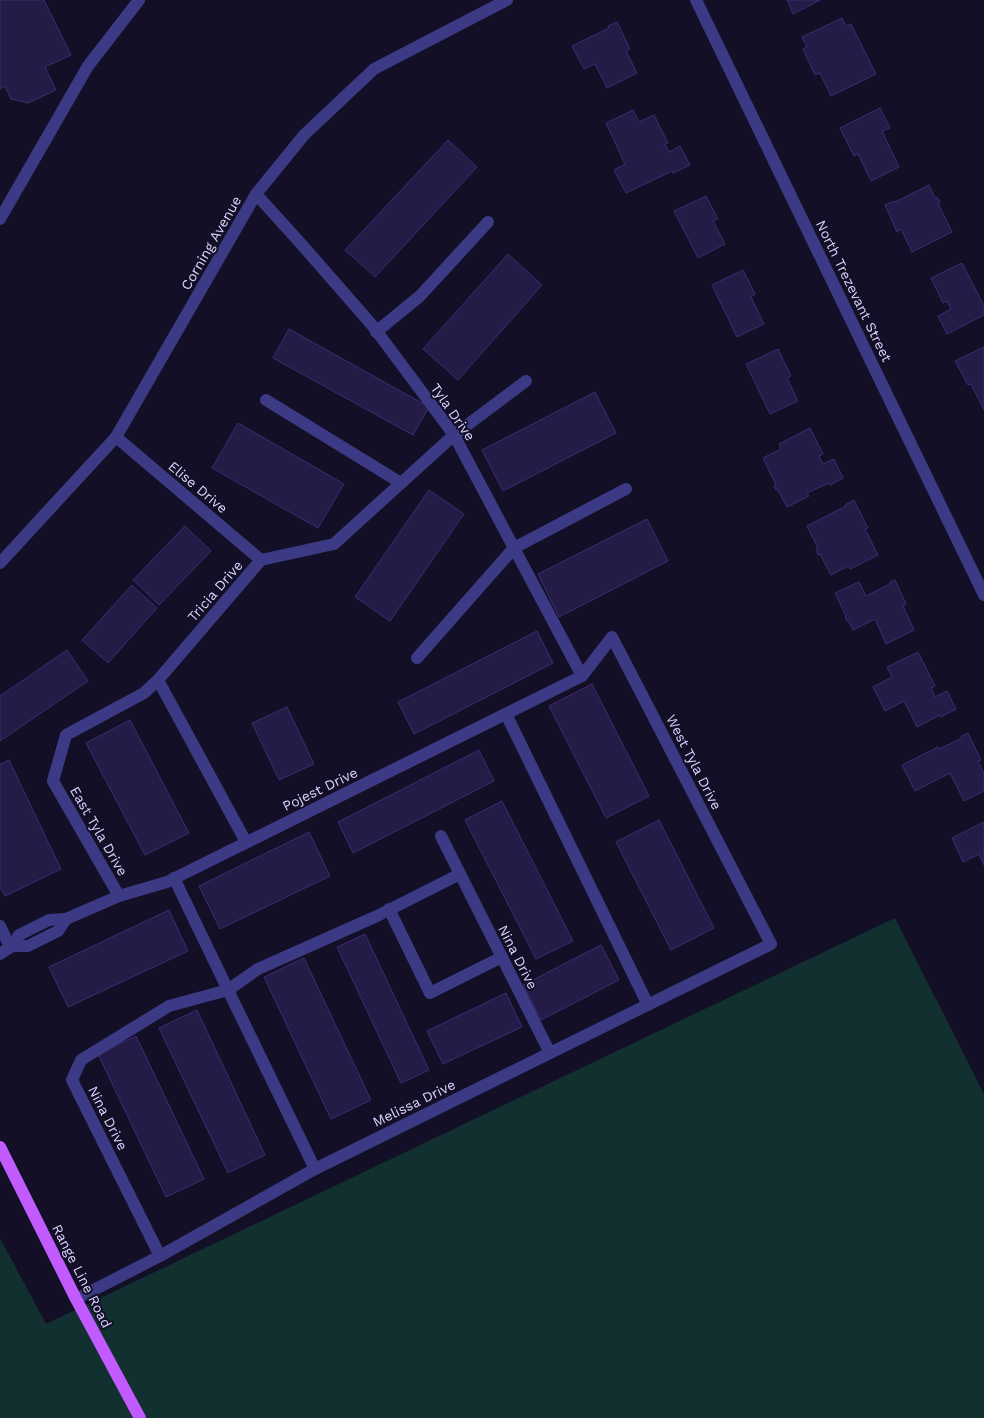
<svg xmlns="http://www.w3.org/2000/svg" width="984" height="1418" viewBox="0 0 984 1418" font-family="'Work Sans',sans-serif">
	<style>
		.green { fill: #12302f }
		.building { fill: #241b47; stroke: #3b2d73 }
		.lines { fill: none; stroke-linecap: round; stroke-linejoin: round }
		.minor { stroke: #3d3a85; stroke-width: 12 }
		.major { stroke: #c25bff; stroke-width: 12 }
		.labels { text-anchor: middle; dominant-baseline: central; stroke-width: 4; stroke-linejoin: round; paint-order: stroke }
		.street-label { font-size: 14px; fill: #d9d4ff; stroke: #130f26 }
	</style>
	<rect width="100%" height="100%" fill="#130f26"/>
	<polygon class="green" points="895,918 984,1094 984,1418 0,1418 0,1238 46,1324"/>
	<g class="building">
		<polygon points="0,0 44,0 71,55 45,67 56,90 28,103 11,99 5,86 0,89"/>
		<polygon points="787,0 820,0 793,14"/>
		<polygon points="842,18 846,26 851,24 876,74 831,96 820,73 815,75 803,49 807,47 802,37"/>
		<polygon points="617,22 630,49 626,51 637,73 607,88 595,64 584,69 572,46 609,28 608,26"/>
		<polygon points="880,108 890,128 882,131 899,167 871,181 858,154 854,156 840,128"/>
		<polygon points="633,110 639,122 654,115 668,143 664,145 664,146 666,146 669,152 680,146 690,165 673,173 672,171 626,193 614,170 625,164 606,123"/>
		<polygon points="448,140 477,167 375,277 345,250"/>
		<polygon points="929,185 935,198 937,197 940,202 938,203 952,232 912,252 901,229 897,232 885,205 894,201 895,202"/>
		<polygon points="706,196 718,219 713,221 725,244 698,258 674,211"/>
		<polygon points="508,254 542,285 458,380 423,349"/>
		<polygon points="962,263 984,306 984,315 947,334 938,316 951,309 947,301 943,303 931,278"/>
		<polygon points="743,270 755,294 751,297 764,324 737,337 712,285"/>
		<polygon points="289,329 429,407 413,435 273,358"/>
		<polygon points="984,347 984,410 971,384 968,385 955,361"/>
		<polygon points="778,349 791,376 787,378 798,401 770,414 746,364"/>
		<polygon points="595,392 616,433 503,491 482,450"/>
		<polygon points="238,423 344,484 318,528 212,468"/>
		<polygon points="810,428 823,454 819,456 823,464 834,459 843,478 830,485 829,483 807,493 809,496 787,507 778,490 776,490 774,486 776,485 763,458 781,449 779,444"/>
		<polygon points="429,490 464,514 390,621 355,597"/>
		<polygon points="854,500 868,528 865,529 878,555 850,569 848,566 831,575 820,554 818,555 816,549 818,548 807,526 846,506 845,505"/>
		<polygon points="647,519 668,561 559,617 538,574"/>
		<polygon points="185,526 211,551 159,605 133,580"/>
		<polygon points="895,580 906,604 903,606 914,630 886,644 875,619 853,630 848,620 847,621 845,617 846,616 835,593 859,582 866,596 890,584 889,583"/>
		<polygon points="132,585 157,608 108,663 82,640"/>
		<polygon points="537,631 553,663 414,734 398,702"/>
		<polygon points="67,650 88,681 0,741 0,696"/>
		<polygon points="918,652 935,686 931,688 935,697 947,691 956,709 941,717 940,715 917,727 904,701 885,711 873,687 892,677 887,667"/>
		<polygon points="592,684 649,796 606,818 549,706"/>
		<polygon points="287,707 314,764 279,780 252,723"/>
		<polygon points="130,720 189,833 145,855 86,743"/>
		<polygon points="968,733 981,760 978,761 984,774 984,791 964,801 950,773 915,791 902,765 938,747 939,749 962,738 961,736"/>
		<polygon points="479,750 494,781 353,853 338,822"/>
		<polygon points="9,760 61,869 5,896 0,887 0,764"/>
		<polygon points="502,801 573,941 536,959 465,820"/>
		<polygon points="659,820 714,928 671,950 616,842"/>
		<polygon points="984,822 984,865 979,854 963,862 952,838"/>
		<polygon points="309,832 330,876 220,929 199,886"/>
		<polygon points="169,910 188,951 68,1007 49,967"/>
		<polygon points="365,934 429,1070 401,1083 337,947"/>
		<polygon points="601,945 619,980 541,1020 523,985"/>
		<polygon points="304,958 371,1100 331,1119 264,977"/>
		<polygon points="506,993 522,1027 443,1064 427,1031"/>
		<polygon points="197,1010 265,1155 228,1173 159,1028"/>
		<polygon points="136,1036 204,1179 166,1197 98,1054"/>
	</g>
	<g class="lines">
		<g class="minor">
			<polyline points="696,0 984,595"/>
			<polyline points="256,194 303,246 372,325 454,435 582,676"/>
			<polyline points="0,219 88,66 139,0"/>
			<polyline points="376,332 420,296 488,222"/>
			<polyline points="266,400 401,483"/>
			<polyline points="116,437 261,560"/>
			<polyline points="0,563 116,437 256,194 304,135 374,69 507,0"/>
			<polyline points="417,658 514,548 626,489"/>
			<polyline points="158,680 246,842"/>
			<polyline points="506,714 648,1005"/>
			<polyline points="441,836 550,1053"/>
			<polyline points="174,878 228,990 258,969 377,916 460,874"/>
			<polyline points="119,896 53,781 66,735 144,693 158,680 261,560 334,544 454,435 526,381"/>
			<polyline points="389,909 430,993 502,957"/>
			<polyline points="0,926 10,947"/>
			<polyline points="12,946 28,946 58,931 66,919"/>
			<polyline points="0,954 12,946 19,935 49,920 66,919 119,896 167,882 582,676 612,637 771,944 315,1169 160,1256 76,1299"/>
			<polyline points="160,1256 72,1080 81,1060 169,1006 228,990 315,1169"/>
		</g>
		<polyline class="major" points="0,1147 76,1299 140,1418"/>
	</g>
	<g class="labels">
		<g class="street-label">
			<text transform="translate(211 243) rotate(-60)">Corning Avenue</text>
			<text transform="translate(854 291) rotate(64)">North Trezevant Street</text>
			<text transform="translate(453 412) rotate(55)">Tyla Drive</text>
			<text transform="translate(198 487) rotate(40)">Elise Drive</text>
			<text transform="translate(215 591) rotate(-49)">Tricia Drive</text>
			<text transform="translate(694 762) rotate(63)">West Tyla Drive</text>
			<text transform="translate(320 789) rotate(-26)">Pojest Drive</text>
			<text transform="translate(99 831) rotate(60)">East Tyla Drive</text>
			<text transform="translate(518 957) rotate(63)">Nina Drive</text>
			<text transform="translate(414 1103) rotate(-26)">Melissa Drive</text>
			<text transform="translate(108 1118) rotate(63)">Nina Drive</text>
			<text transform="translate(82 1276) rotate(63)">Range Line Road</text>
		</g>
	</g>
</svg>
